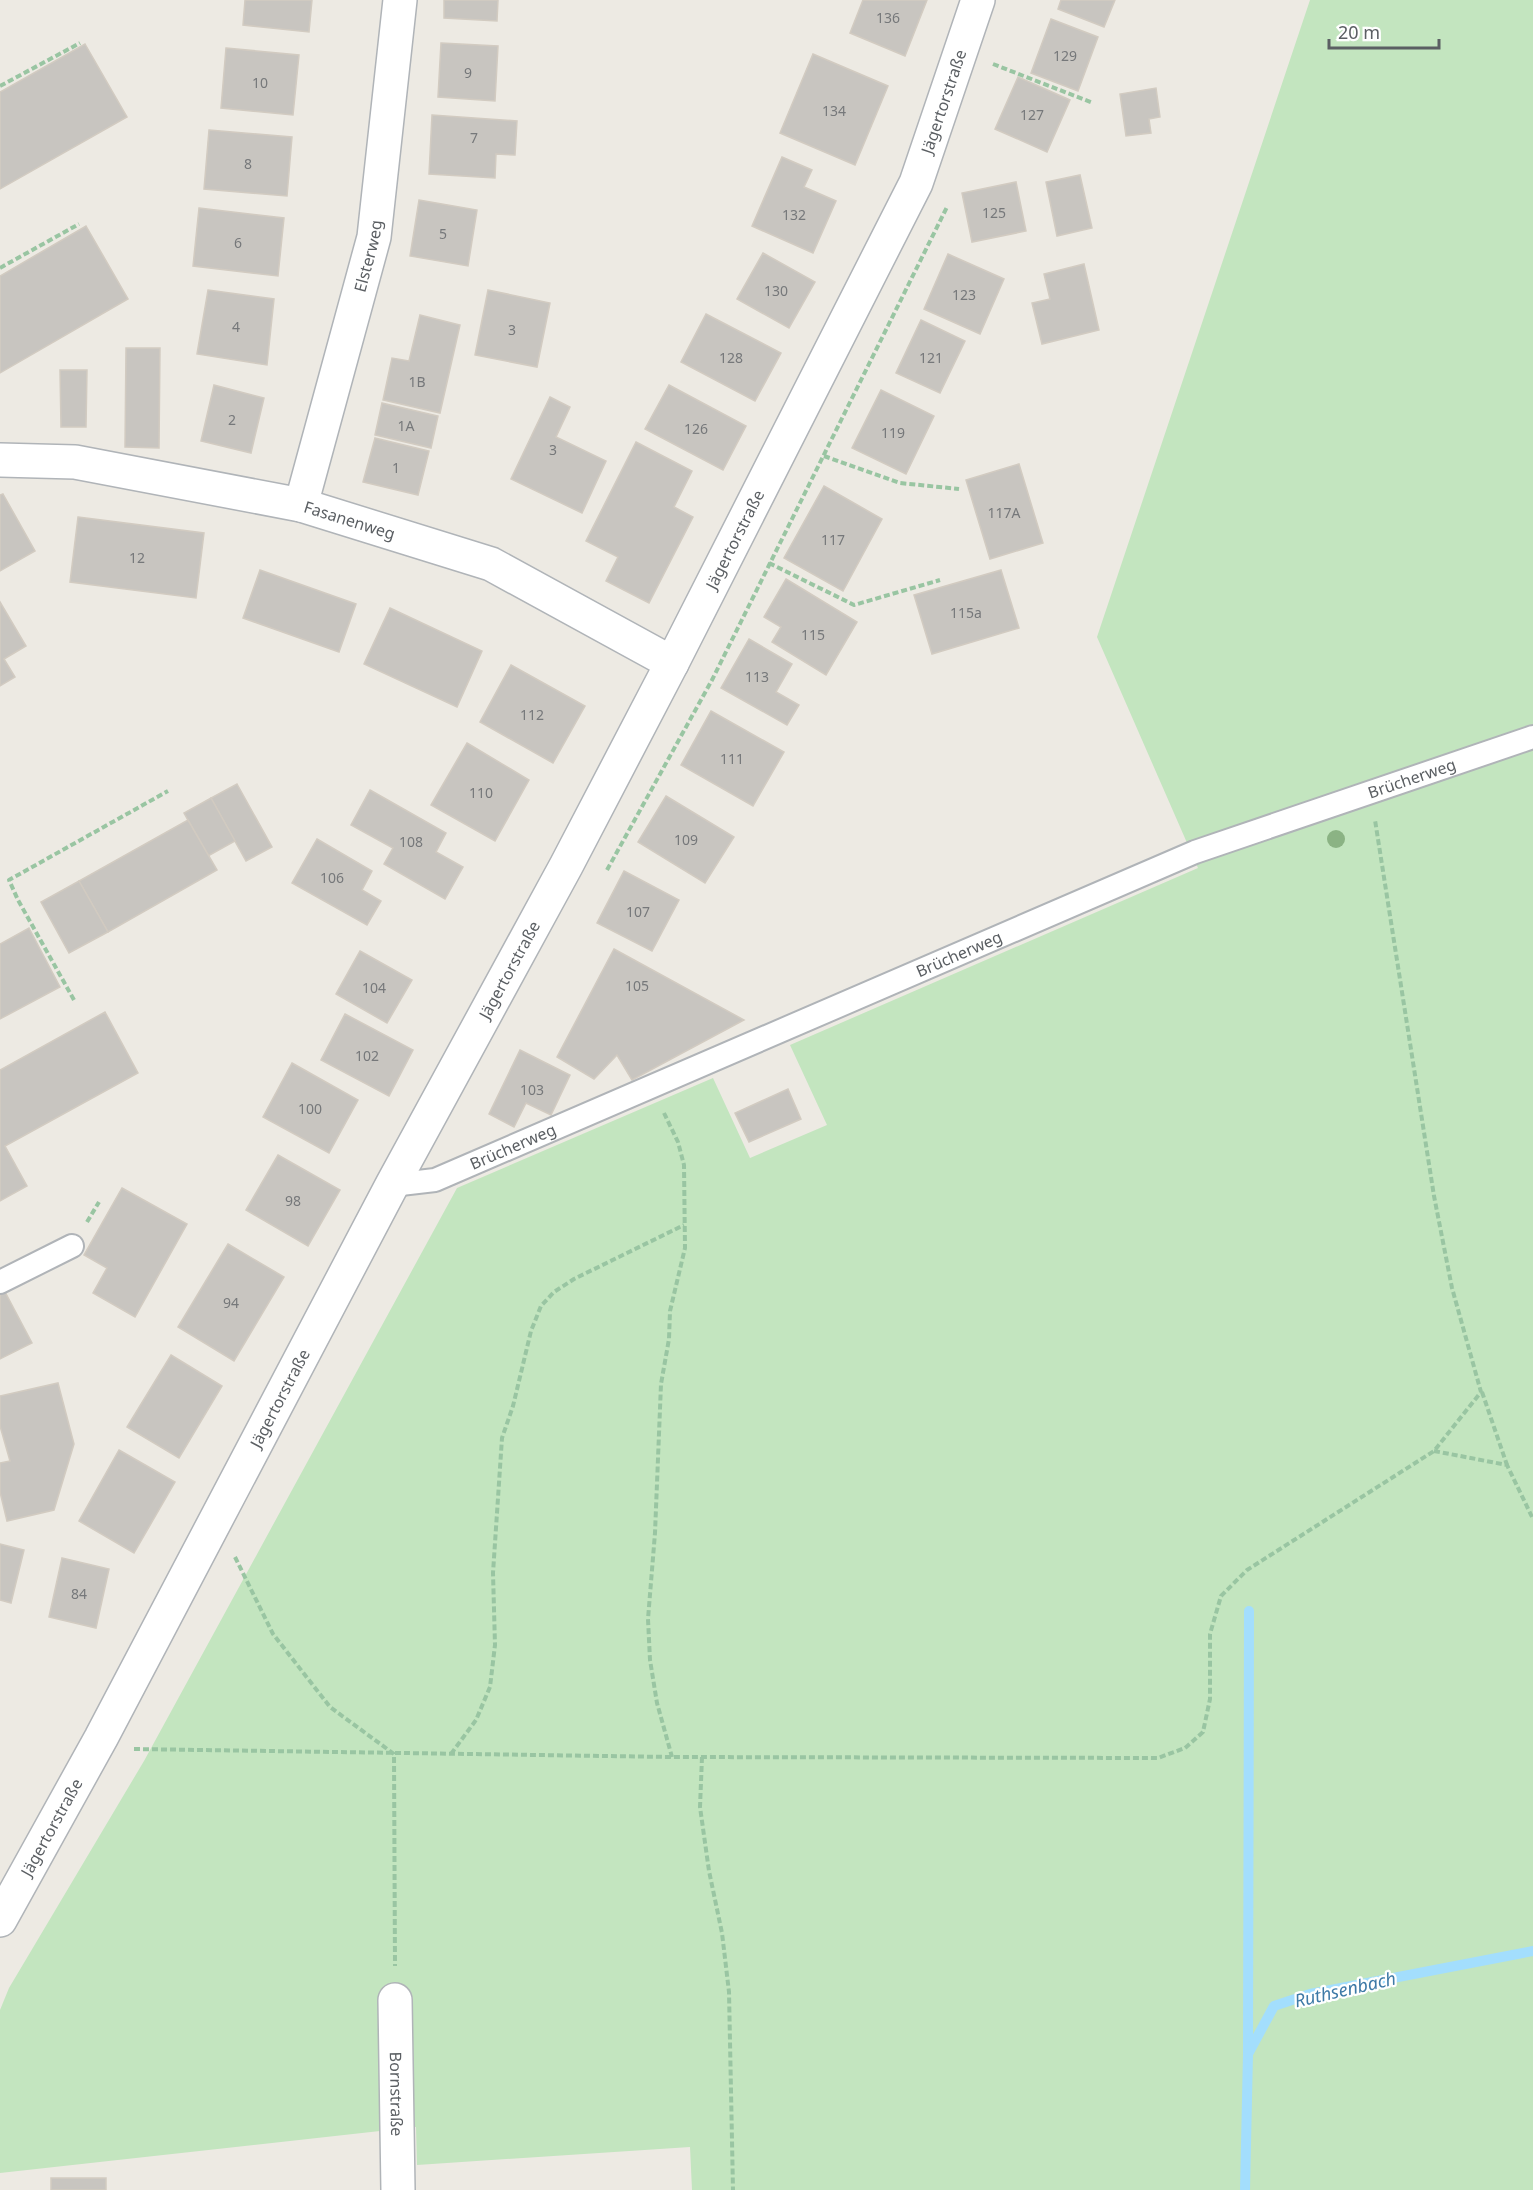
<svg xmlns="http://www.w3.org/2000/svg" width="1533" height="2190" viewBox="0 0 1533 2190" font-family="'Noto Sans',sans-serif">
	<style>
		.green { fill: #c3e5bf }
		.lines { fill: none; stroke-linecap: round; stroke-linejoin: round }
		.stream { stroke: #a3defd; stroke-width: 10 }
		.building { fill: #c8c5c0; stroke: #d2cbc1; stroke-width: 1.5 }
		.service-casing { stroke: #b0b4b8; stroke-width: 26 }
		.minor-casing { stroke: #b0b4b8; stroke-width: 36 }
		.tertiary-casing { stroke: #b0b4b8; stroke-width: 36 }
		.path { stroke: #99c5a2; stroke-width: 4; stroke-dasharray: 6 3; stroke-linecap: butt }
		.service { stroke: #fff; stroke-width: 22 }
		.minor { stroke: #fff; stroke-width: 33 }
		.tertiary { stroke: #fff; stroke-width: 33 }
		.tree { fill: #8bb384 }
		.labels { text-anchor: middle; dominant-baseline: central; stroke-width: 4.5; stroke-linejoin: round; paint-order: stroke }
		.number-label { font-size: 14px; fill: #76787a }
		.street-label { font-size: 16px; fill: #5b5f63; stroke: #fff }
		.water-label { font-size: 18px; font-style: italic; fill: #3e7aa7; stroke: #fff }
	</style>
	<rect width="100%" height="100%" fill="#edeae3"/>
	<polygon class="green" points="1310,0 1533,0 1533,2190 692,2190 690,2147 417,2165 416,2127 0,2173 0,2010 9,1988 144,1761 457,1188 713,1078 750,1158 827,1125 790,1045 1198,868 1097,637"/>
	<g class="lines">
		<g class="stream">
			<polyline points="1248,2052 1249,1611"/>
			<polyline points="1245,2190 1248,2054 1274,2006 1310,1994 1533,1951"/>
		</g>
	</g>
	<g class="building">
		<polygon points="245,0 312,0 309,32 243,25"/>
		<polygon points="444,0 498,0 497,21 444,18"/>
		<polygon points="863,0 927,0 905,56 850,33"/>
		<polygon points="1061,0 1115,0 1104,27 1058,9"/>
		<polygon points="1051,19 1098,37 1078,91 1031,73"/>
		<polygon points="441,43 498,46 495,101 438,97"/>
		<polygon points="85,44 127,117 0,189 0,92"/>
		<polygon points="226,48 299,55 293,115 221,108"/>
		<polygon points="813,54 888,86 855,165 780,133"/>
		<polygon points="1018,77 1070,100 1047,152 995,129"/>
		<polygon points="1156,88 1160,117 1149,119 1151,133 1126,136 1120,94"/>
		<polygon points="432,115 517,121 515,155 496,154 495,178 429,174"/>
		<polygon points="209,130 292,137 287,196 204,189"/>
		<polygon points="782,157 812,170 804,187 836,201 813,253 752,226"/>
		<polygon points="1080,175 1092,228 1057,236 1046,182"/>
		<polygon points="1016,182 1026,231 972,242 962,193"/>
		<polygon points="419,200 477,210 468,266 410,256"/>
		<polygon points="199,208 284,218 278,276 193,266"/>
		<polygon points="86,226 128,299 0,373 0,276"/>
		<polygon points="763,253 815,282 789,328 737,299"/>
		<polygon points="948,254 1004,279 980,334 924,309"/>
		<polygon points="1084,264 1099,330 1042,344 1032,303 1050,299 1044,274"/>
		<polygon points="208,290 274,299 267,365 197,354"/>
		<polygon points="488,290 550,303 537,367 475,355"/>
		<polygon points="706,314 781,353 755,401 681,362"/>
		<polygon points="420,315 460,325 440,413 383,400 392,358 409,361"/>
		<polygon points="921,320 965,341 940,393 896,373"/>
		<polygon points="126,348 160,348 159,448 125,447"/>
		<polygon points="60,370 87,370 86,427 61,427"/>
		<polygon points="214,385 264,398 251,453 201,441"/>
		<polygon points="669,385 746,426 723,470 645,429"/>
		<polygon points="881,390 934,416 906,474 852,448"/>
		<polygon points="550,397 570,407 556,437 606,461 582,513 511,479"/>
		<polygon points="382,403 438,416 431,448 375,435"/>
		<polygon points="375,438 429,451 418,495 363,482"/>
		<polygon points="636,442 692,471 674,507 693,517 649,603 606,581 618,557 586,541"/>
		<polygon points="1019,464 1043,543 990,559 966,480"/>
		<polygon points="824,486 882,519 843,591 784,558"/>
		<polygon points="3,494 35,551 0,571 0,495"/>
		<polygon points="78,517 204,533 196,598 70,582"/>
		<polygon points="260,570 356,604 339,652 243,618"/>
		<polygon points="1001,570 1019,628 932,654 914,595"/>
		<polygon points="786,579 857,622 826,675 772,642 781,627 764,617"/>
		<polygon points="0,602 26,646 4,659 15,677 0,686"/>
		<polygon points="390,608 482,651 457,707 364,664"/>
		<polygon points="749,639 792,664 776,692 799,705 787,725 721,688"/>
		<polygon points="511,665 585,706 553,763 480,722"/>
		<polygon points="711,711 784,752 753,806 681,765"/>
		<polygon points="467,743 529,780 495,841 431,805"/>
		<polygon points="237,784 272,847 246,861 211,798"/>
		<polygon points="370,790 446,833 436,852 463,867 445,899 384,864 393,848 351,825"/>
		<polygon points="666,796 734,837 705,883 638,842"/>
		<polygon points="211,798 235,841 208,856 184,813"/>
		<polygon points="188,820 217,870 108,932 79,881"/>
		<polygon points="317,839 372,871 362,890 381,901 367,925 292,883"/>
		<polygon points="624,871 679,900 652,951 597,923"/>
		<polygon points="79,881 108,932 69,953 41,902"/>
		<polygon points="29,928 60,987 0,1019 0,944"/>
		<polygon points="614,949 744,1020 632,1080 617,1055 594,1079 557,1057"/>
		<polygon points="360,951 412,980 387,1023 336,994"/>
		<polygon points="105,1012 138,1073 5,1146 27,1186 0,1201 0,1070"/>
		<polygon points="345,1014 413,1050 389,1096 321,1060"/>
		<polygon points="520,1050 570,1075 551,1115 526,1103 514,1127 489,1114"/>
		<polygon points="292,1063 358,1100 329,1153 263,1117"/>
		<polygon points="788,1089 801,1119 749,1142 735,1113"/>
		<polygon points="278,1155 340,1190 308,1246 246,1210"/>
		<polygon points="122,1188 187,1224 135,1317 93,1293 107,1268 84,1255"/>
		<polygon points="228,1244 284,1277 234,1361 178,1327"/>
		<polygon points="3,1288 32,1343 0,1359 0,1290"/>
		<polygon points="171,1355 222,1386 179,1458 127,1427"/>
		<polygon points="58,1383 74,1444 54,1510 7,1521 0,1492 0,1463 10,1461 0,1426 0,1396"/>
		<polygon points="119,1450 175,1482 134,1553 79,1521"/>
		<polygon points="0,1544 24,1550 11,1603 0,1600"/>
		<polygon points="62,1558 109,1569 96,1628 49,1617"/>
		<rect x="51" y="2178" width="55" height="12"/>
	</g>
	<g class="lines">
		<g class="service-casing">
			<g id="service">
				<path id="s1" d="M392,1185l43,-5 760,-328 338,-115"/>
				<polyline points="0,1282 72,1246"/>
			</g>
		</g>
		<g class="minor-casing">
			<g id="minor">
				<path id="s2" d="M0,460l75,2 226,43 190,59 181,99"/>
				<path id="s3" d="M301,505l73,-268 26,-237"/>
				<path id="s4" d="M395,2000l3,190"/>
			</g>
		</g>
		<g class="tertiary-casing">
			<g id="tertiary">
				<path id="s5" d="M0,1920l101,-182 291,-553 174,-319 106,-203 244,-480 62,-183"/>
			</g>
		</g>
		<g class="path">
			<polyline points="993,64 1093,103"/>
			<polyline points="0,86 80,43"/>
			<polyline points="0,268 79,224"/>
			<polyline points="824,456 900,483 959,489"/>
			<polyline points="769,563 854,605 940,580"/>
			<polyline points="607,870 712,680 947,207"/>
			<polyline points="74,1000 18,900 9,880 168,791"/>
			<polyline points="664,1113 678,1142 684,1165 685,1248 670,1311 669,1339 661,1384 655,1533 648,1619 650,1660 657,1703 672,1757"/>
			<polyline points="87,1222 99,1202"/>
			<polyline points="1482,1392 1507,1465"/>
			<polyline points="1434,1451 1507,1465 1533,1519"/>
			<polyline points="235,1557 273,1634 330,1707 394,1754 395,1966"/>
			<polyline points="134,1749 672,1757 1158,1758 1185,1748 1203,1732 1210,1699 1210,1634 1221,1596 1247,1570 1434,1451 1481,1392 1452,1288 1434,1196 1375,820"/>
			<polyline points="451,1754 476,1720 490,1687 495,1645 493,1573 502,1438 513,1406 531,1331 541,1306 554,1292 574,1279 684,1225"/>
			<polyline points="702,1757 700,1807 709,1871 722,1933 729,1992 733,2190"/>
		</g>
		<use href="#service" class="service"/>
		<use href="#minor" class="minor"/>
		<use href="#tertiary" class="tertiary"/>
	</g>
	<circle class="tree" cx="1336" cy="839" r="9"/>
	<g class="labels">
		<g class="number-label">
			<text x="888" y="17">136</text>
			<text x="1065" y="55">129</text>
			<text x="468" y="72">9</text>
			<text x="260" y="82">10</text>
			<text x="834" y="110">134</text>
			<text x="1032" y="114">127</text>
			<text x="474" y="137">7</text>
			<text x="248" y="163">8</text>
			<text x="994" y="212">125</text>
			<text x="794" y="214">132</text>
			<text x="443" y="233">5</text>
			<text x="238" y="242">6</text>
			<text x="776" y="290">130</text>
			<text x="964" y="294">123</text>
			<text x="236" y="326">4</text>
			<text x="512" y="329">3</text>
			<text x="731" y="357">128</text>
			<text x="931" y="357">121</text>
			<text x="417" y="381">1B</text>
			<text x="232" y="419">2</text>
			<text x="406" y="425">1A</text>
			<text x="696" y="428">126</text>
			<text x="893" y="432">119</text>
			<text x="553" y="449">3</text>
			<text x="396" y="467">1</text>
			<text x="1004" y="512">117A</text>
			<text x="833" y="539">117</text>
			<text x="137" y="557">12</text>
			<text x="966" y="612">115a</text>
			<text x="813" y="634">115</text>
			<text x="757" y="676">113</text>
			<text x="532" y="714">112</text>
			<text x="732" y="758">111</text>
			<text x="481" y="792">110</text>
			<text x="686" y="839">109</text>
			<text x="411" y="841">108</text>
			<text x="332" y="877">106</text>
			<text x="638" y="911">107</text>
			<text x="637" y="985">105</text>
			<text x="374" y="987">104</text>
			<text x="367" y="1055">102</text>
			<text x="532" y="1089">103</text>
			<text x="310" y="1108">100</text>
			<text x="293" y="1200">98</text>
			<text x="231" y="1302">94</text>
			<text x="79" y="1593">84</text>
		</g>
		<g class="street-label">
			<text stroke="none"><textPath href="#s5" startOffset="2050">Jägertorstraße</textPath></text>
			<text stroke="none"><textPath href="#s3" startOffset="258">Elsterweg</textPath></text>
			<text stroke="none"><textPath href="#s2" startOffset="356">Fasanenweg</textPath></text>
			<text stroke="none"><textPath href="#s5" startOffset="1564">Jägertorstraße</textPath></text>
			<text stroke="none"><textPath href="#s1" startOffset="1100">Brücherweg</textPath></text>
			<text stroke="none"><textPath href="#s1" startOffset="614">Brücherweg</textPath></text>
			<text stroke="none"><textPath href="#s5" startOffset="1078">Jägertorstraße</textPath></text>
			<text stroke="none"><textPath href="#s1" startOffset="128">Brücherweg</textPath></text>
			<text stroke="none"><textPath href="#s5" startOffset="592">Jägertorstraße</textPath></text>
			<text stroke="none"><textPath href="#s5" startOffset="106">Jägertorstraße</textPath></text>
			<text stroke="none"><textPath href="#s4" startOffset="94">Bornstraße</textPath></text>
		</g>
		<g class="water-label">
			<text transform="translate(1345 1989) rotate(-13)">Ruthsenbach</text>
		</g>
	</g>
	<path d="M1329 39v9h110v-9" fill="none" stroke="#5b5f63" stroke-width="3"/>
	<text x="1338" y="39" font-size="18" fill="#5b5f63" stroke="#ffffff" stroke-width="4.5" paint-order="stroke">20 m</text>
</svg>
